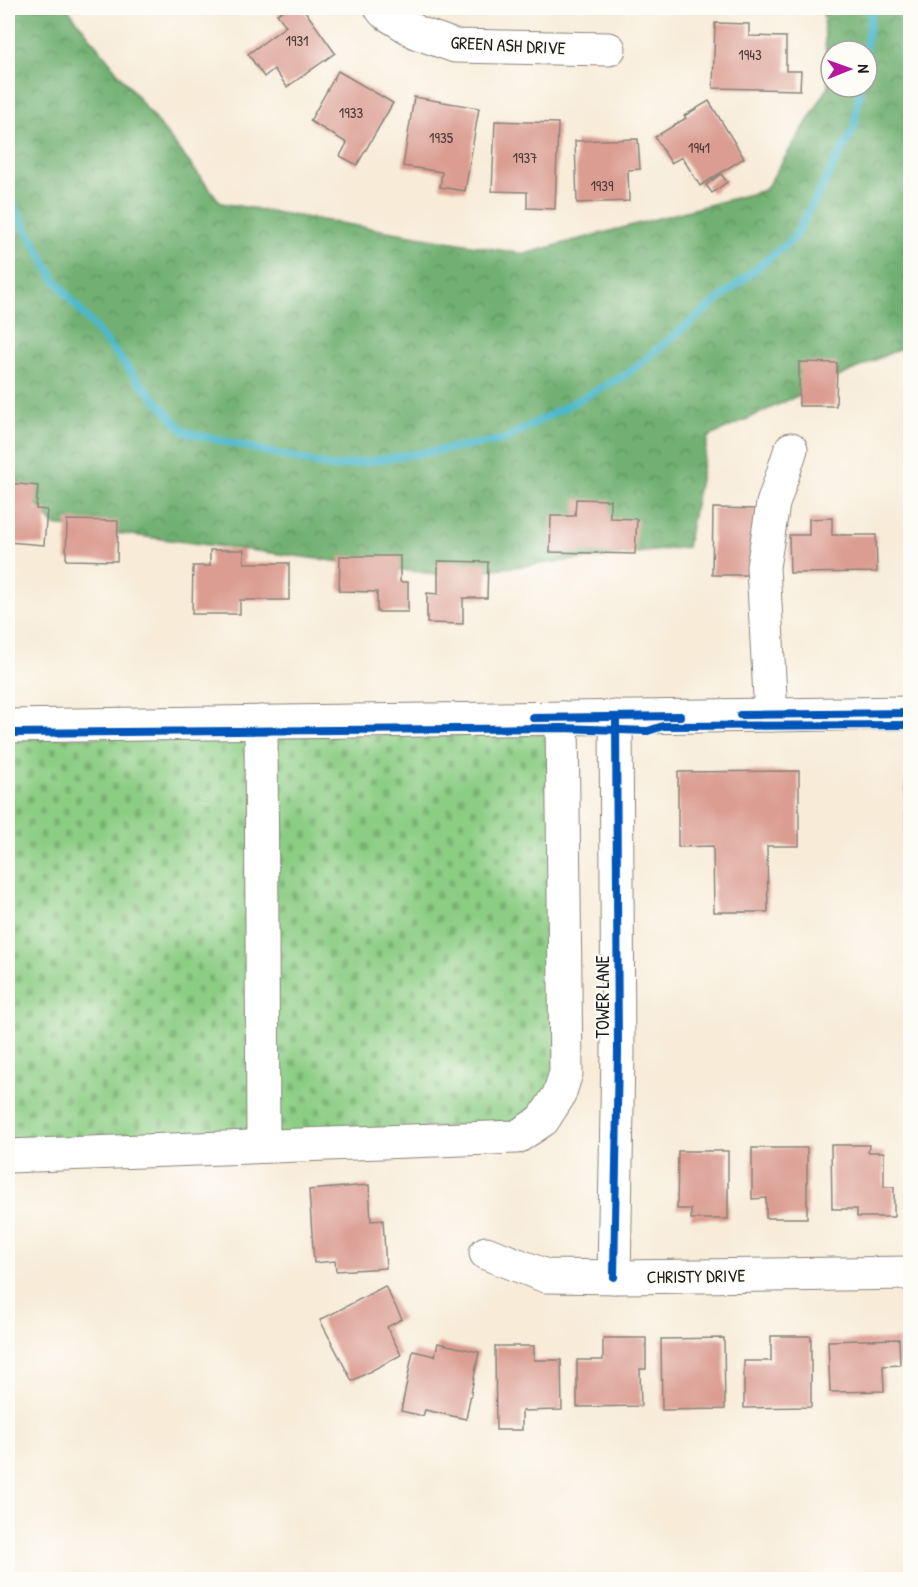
<svg xmlns="http://www.w3.org/2000/svg" width="918" height="1587" viewBox="0 0 918 1587" font-family="'Patrick Hand',sans-serif">
	<style>
		.forest { fill: url(#forest-crowns); stroke: #466647; stroke-width: 1.5; fill-rule: evenodd }
		.cemetery { fill: url(#cemetery-stones); stroke: #547450; stroke-width: 1.5 }
		.lines { fill: none; stroke-linecap: round; stroke-linejoin: round }
		.stream { stroke: #4db8ca; stroke-width: 8 }
		.building { fill: #db9d92 }
		.minor-casing { stroke: #8a847a; stroke-width: 35 }
		.minor { stroke: #fff; stroke-width: 33 }
		.cycleway-casing { stroke: #fdfcf7; stroke-width: 11 }
		.cycleway { stroke: #0057b8; stroke-width: 8 }
		.labels { text-anchor: middle; dominant-baseline: central; stroke-width: 4.5; stroke-linejoin: round; paint-order: stroke }
		.number-label { font-size: 15px; fill: #4c3c3a }
		.street-label { font-size: 18px; fill: #1c1c1c; stroke: #fdfcf7 }
	</style>
	<defs>
		<pattern id="forest-crowns" width="20" height="18" patternUnits="userSpaceOnUse" patternTransform="scale(1.5)"><rect width="20" height="18" fill="#71b072"/><path d="M2 6a3 3 0 1 1 6 0M12 15a3 3 0 1 1 6 0" fill="none" stroke="#5c8e5d"/></pattern>
		<pattern id="cemetery-stones" width="16" height="16" patternUnits="userSpaceOnUse" patternTransform="scale(1.5)"><rect width="16" height="16" fill="#8ccd84"/><path d="M2 7V4a2 2 0 0 1 4 0v3zM10 15v-3a2 2 0 0 1 4 0v3z" fill="#78af71"/></pattern>
	</defs>
	<rect width="100%" height="100%" fill="#fdfcf7"/>
	<filter id="ink" filterUnits="userSpaceOnUse"><feTurbulence type="fractalNoise" baseFrequency=".0167" numOctaves="2"/><feDisplacementMap in="SourceGraphic" scale="12" xChannelSelector="R" yChannelSelector="G"/><feConvolveMatrix kernelMatrix="1 2 1 2 8 2 1 2 1" color-interpolation-filters="sRGB"/></filter>
	<filter id="wash" filterUnits="userSpaceOnUse"><feTurbulence type="fractalNoise" baseFrequency=".008" numOctaves="4" result="noise"/><feDisplacementMap in="SourceGraphic" scale="24" xChannelSelector="R" yChannelSelector="G"/><feGaussianBlur stdDeviation="1.35" result="paint"/><feColorMatrix in="noise" values="0 0 0 0 0 0 0 0 0 0 0 0 0 0 0 0 0 1.4 0 .05"/><feComposite in="paint" operator="in"/></filter>
	<g filter="url(#wash)">
		<rect width="100%" height="100%" fill="#f8ecd9"/>
		<path class="forest" d="M8,8h59l154,195 303,51 241,-64 63,-102 -5,-80h87v336l-202,93 -21,110 -245,28 -388,-50 -46,-54zM831,51h36v36h-36z"/>
		<polygon class="cemetery" points="562,734 566,1073 543,1120 8,1158 8,738"/>
		<g class="lines">
			<g class="stream">
				<polyline points="865,51 872,8"/>
				<polyline points="8,196 55,280 137,379 185,432 333,467 503,440 627,374 794,238 854,128 860,87"/>
			</g>
		</g>
		<g id="blocks">
			<g class="building">
				<polygon points="287,8 303,8 335,53 287,87 274,69 264,77 248,54 286,26 277,14"/>
				<polygon points="715,23 749,24 749,36 786,37 786,71 801,71 800,90 713,88"/>
				<polygon points="338,71 393,103 357,165 340,156 347,143 310,121"/>
				<polygon points="414,97 479,108 465,191 440,187 442,172 403,166"/>
				<polygon points="709,101 744,158 700,186 682,157 671,163 655,137 686,118 684,116"/>
				<polygon points="495,121 558,123 555,209 527,208 527,192 492,191"/>
				<polygon points="638,139 640,169 628,170 629,201 577,203 575,141"/>
				<polygon points="721,174 727,182 712,193 706,185"/>
				<polygon points="799,362 837,363 836,406 799,406"/>
				<polygon points="8,483 38,486 36,509 47,510 44,545 8,542"/>
				<polygon points="576,499 610,500 610,518 637,519 635,554 550,552 551,516 575,516"/>
				<polygon points="713,508 757,509 757,575 712,575"/>
				<polygon points="832,518 832,535 876,535 877,572 790,573 789,535 809,535 809,519"/>
				<polygon points="67,520 118,521 117,561 66,560"/>
				<polygon points="210,550 244,550 244,563 289,563 289,600 240,600 240,614 192,614 193,566 210,566"/>
				<polygon points="340,556 400,556 400,582 408,582 408,612 377,612 377,592 339,591"/>
				<polygon points="438,561 488,562 487,598 463,598 463,624 427,623 427,593 438,594"/>
				<polygon points="799,771 799,846 767,846 768,912 714,912 713,846 678,847 678,772"/>
				<polygon points="905,783 910,783 910,854 906,854"/>
				<polygon points="831,1145 869,1145 868,1152 884,1152 884,1187 894,1187 894,1217 857,1217 857,1209 832,1209"/>
				<polygon points="752,1148 807,1148 807,1218 766,1218 766,1198 752,1199"/>
				<polygon points="678,1151 728,1151 728,1219 691,1219 691,1209 677,1209"/>
				<polygon points="369,1185 371,1221 383,1220 386,1268 336,1271 335,1261 314,1263 309,1190"/>
				<polygon points="385,1286 402,1319 387,1327 401,1355 352,1381 320,1320"/>
				<polygon points="771,1336 811,1336 811,1407 744,1408 744,1361 771,1361"/>
				<polygon points="603,1338 646,1338 646,1369 640,1369 641,1406 577,1407 577,1360 603,1360"/>
				<polygon points="724,1338 725,1409 662,1410 661,1339"/>
				<polygon points="899,1339 900,1365 883,1366 884,1391 830,1392 828,1341"/>
				<polygon points="438,1343 479,1352 466,1419 425,1410 423,1416 401,1411 413,1351 435,1356"/>
				<polygon points="495,1346 534,1346 534,1360 561,1360 562,1410 522,1411 522,1430 496,1430"/>
			</g>
		</g>
	</g>
	<g filter="url(#ink)">
		<use href="#blocks" fill-opacity="0" stroke="#8a847a" stroke-width="1.5"/>
		<g class="lines">
			<g class="minor-casing">
				<g id="minor">
					<polyline points="381,8 384,12 418,33 455,46 609,49"/>
					<polyline points="771,715 763,567 773,504 791,449"/>
					<polyline points="261,722 263,1146"/>
					<polyline points="8,726 910,713"/>
					<polyline points="8,1156 517,1137 543,1120 559,1095 566,1073 562,718"/>
					<polyline points="486,1253 546,1276 622,1277 910,1273"/>
					<polyline points="614,1277 618,1052 616,717"/>
				</g>
			</g>
			<use href="#minor" class="minor"/>
			<g class="cycleway-casing">
				<g id="cycleway">
					<polyline points="740,715 910,713"/>
					<polyline points="533,718 680,716"/>
					<polyline points="8,733 562,728 648,731 663,726 910,725"/>
					<polyline points="614,1277 618,1052 616,720"/>
				</g>
			</g>
			<use href="#cycleway" class="cycleway"/>
		</g>
	</g>
	<g class="labels">
		<g class="number-label">
			<text x="297" y="40">1931</text>
			<text x="750" y="54">1943</text>
			<text x="351" y="112">1933</text>
			<text x="441" y="137">1935</text>
			<text x="699" y="147">1941</text>
			<text x="525" y="157">1937</text>
			<text x="602" y="185">1939</text>
		</g>
		<g class="street-label">
			<text transform="translate(508 45) rotate(3)">GREEN ASH DRIVE</text>
			<text transform="translate(602 997) rotate(-90)">TOWER LANE</text>
			<text transform="translate(696 1276) rotate(-1)">CHRISTY DRIVE</text>
		</g>
	</g>
	<rect width="918" height="1587" fill="none" stroke="#fdfcf7" stroke-width="30"/>
	<g transform="translate(849 69) rotate(89)"><circle r="28" fill="#fdfcf7" stroke="#a3a29f" stroke-width="1.5"/>
	<path d="M0-4.5L10 22L0 15L-10 22Z" fill="#b5179e"/>
	<text y="-9" font-size="16" font-weight="bold" text-anchor="middle" fill="#1c1c1c">N</text>
	</g>
</svg>
